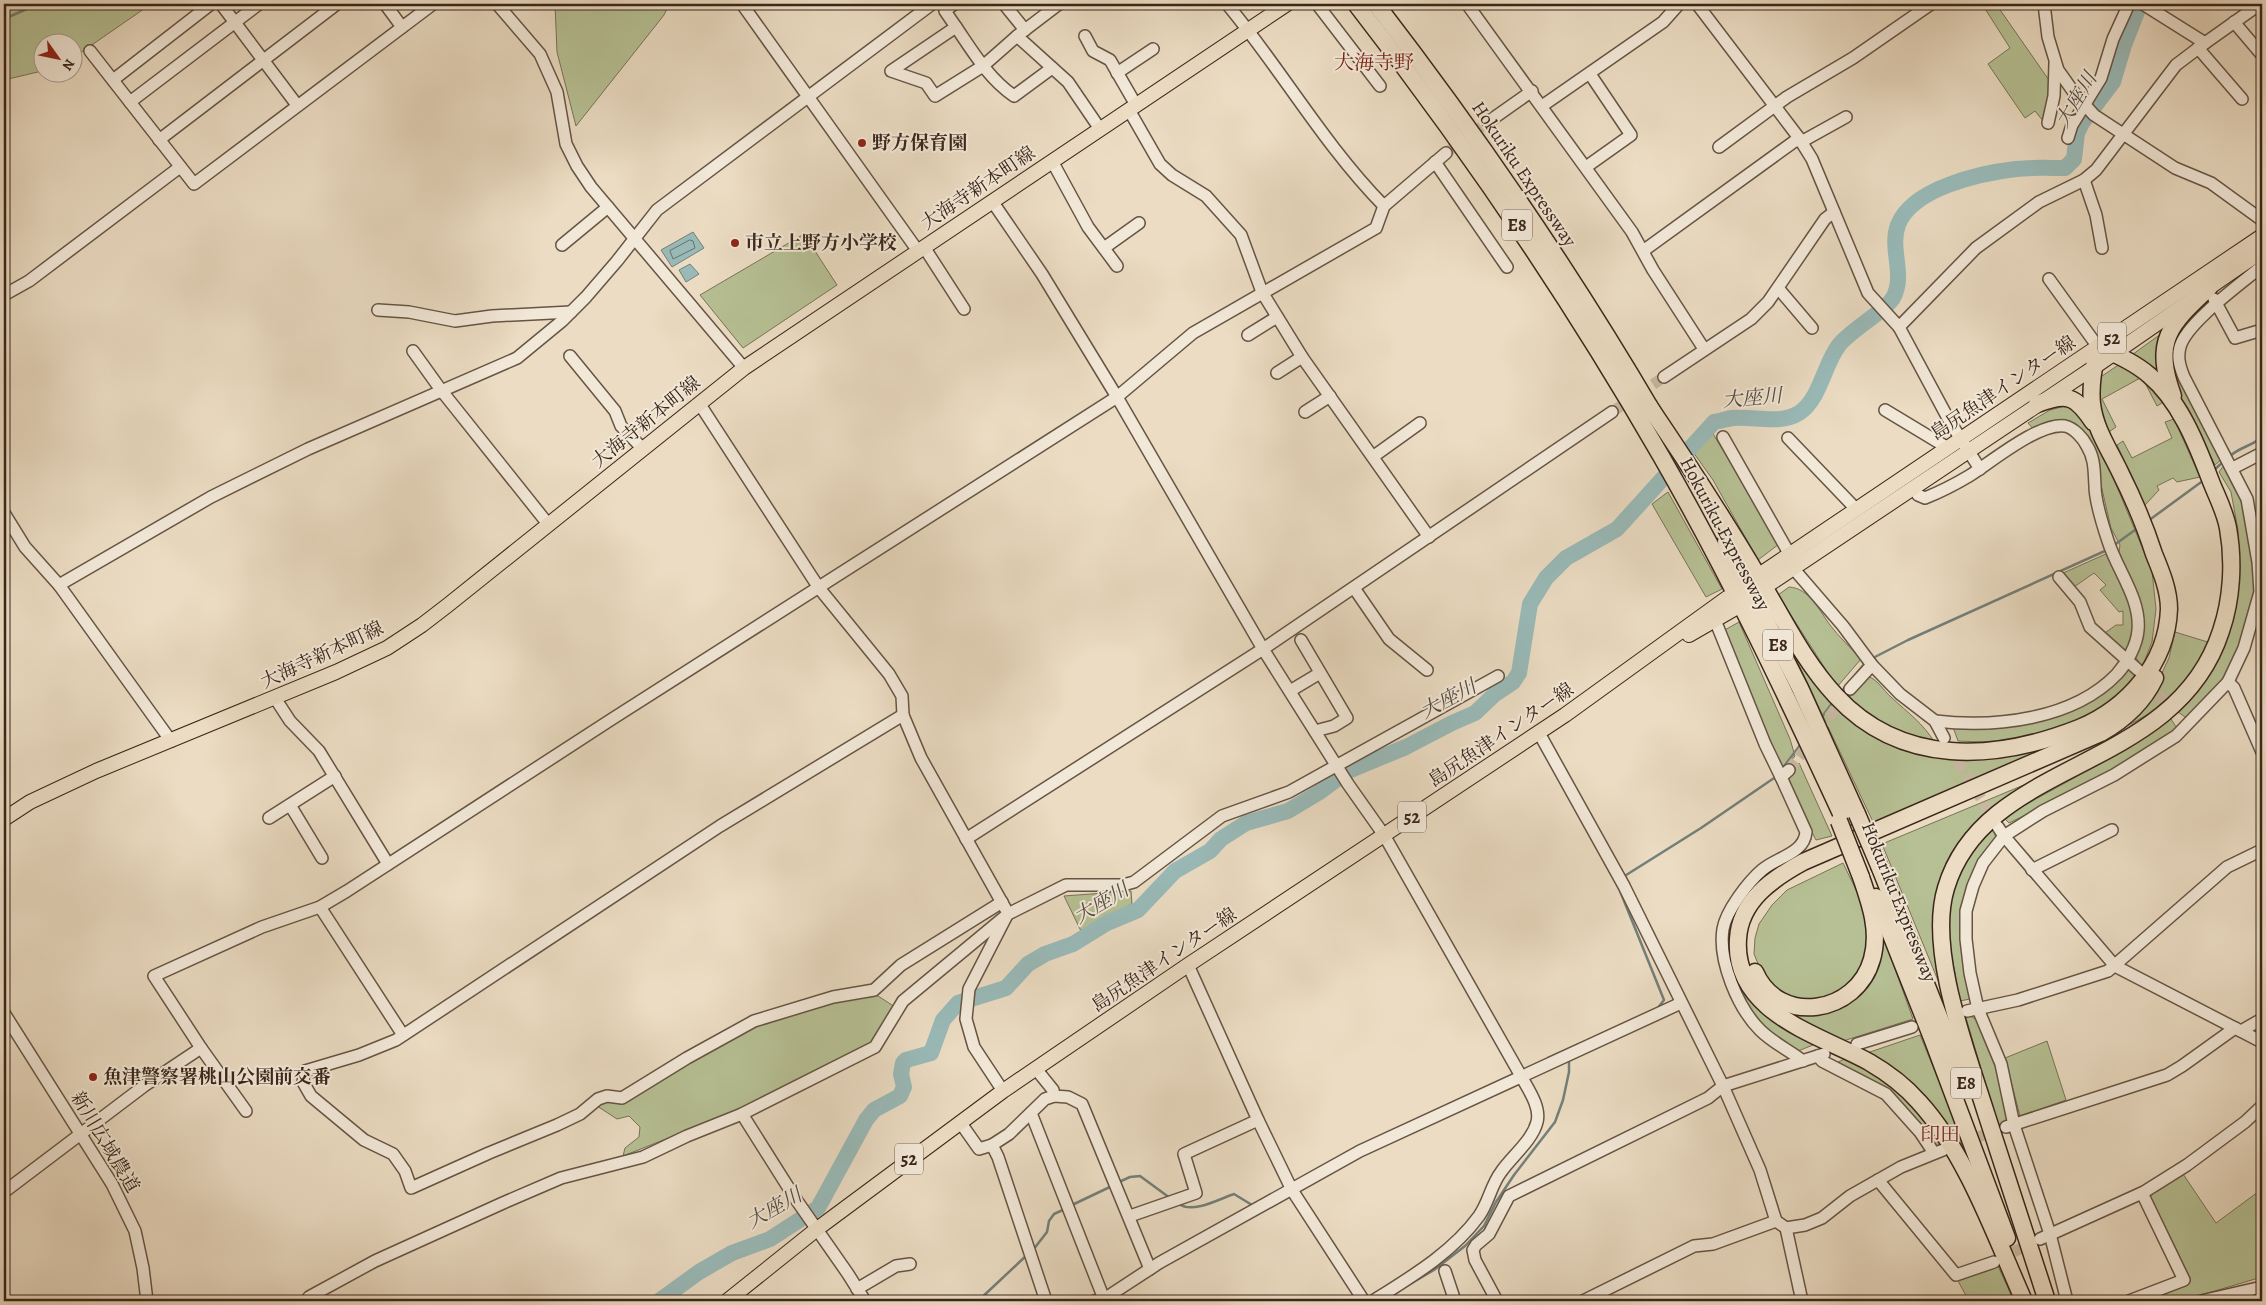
<svg xmlns="http://www.w3.org/2000/svg" width="2266" height="1305" viewBox="0 0 2266 1305" font-family="Alegreya,'Noto Serif JP',serif">
	<style>
		.green { fill: #b6c094; stroke: #787357 }
		.water { fill: #99bab8; stroke: #737f79 }
		.lines { fill: none; stroke-linecap: round; stroke-linejoin: round }
		.shore { stroke: #6a7069; stroke-width: 1 }
		.stream { stroke: #737f79; stroke-width: 2.5 }
		.river { stroke: #99bab8; stroke-width: 16 }
		.minor-tunnel { stroke: #c8b8a1; stroke-width: 11; stroke-dasharray: 11 5.5; stroke-linecap: butt }
		.minor-casing { stroke: #665444; stroke-width: 14 }
		.major-casing { stroke: #3a261a; stroke-width: 16 }
		.highway-casing { stroke: #3a261a; stroke-width: 19 }
		.minor { stroke: #f2e8d8; stroke-width: 11 }
		.major { stroke: #ebdcc3; stroke-width: 14 }
		.highway { stroke: #ebdcc3; stroke-width: 16 }
		.highway-bridge-casing { stroke: #3a261a; stroke-width: 19; stroke-linecap: butt }
		.highway-bridge { stroke: #ebdcc3; stroke-width: 16 }
		.poi-dot { fill: #8f2418; stroke: #f2e8d8; stroke-width: 2 }
		.labels { text-anchor: middle; dominant-baseline: central; stroke-width: 4; stroke-linejoin: round; paint-order: stroke }
		.shield { fill: #f2e8d8; stroke: #716053; stroke-width: 1 }
		.shield-label { font-size: 18px; font-weight: bold; fill: #3a261a }
		.poi-label { font-size: 19px; font-weight: bold; fill: #3a261a; stroke: #f2e8d8; text-anchor: start }
		.street-label { font-size: 19px; fill: #3a261a; stroke: #f2e8d8 }
		.neighbourhood-label { font-size: 20px; fill: #7a1f14; stroke: #f2e8d8 }
		.water-label { font-size: 20px; font-style: italic; fill: #524b42; stroke: #f2e8d8 }
	</style>
	<rect width="100%" height="100%" fill="#ebdcc3"/>
	<filter id="stains"><feTurbulence type="fractalNoise" baseFrequency=".004" numOctaves="4"/><feColorMatrix values="0 0 0 0 .2 0 0 0 0 .09 0 0 0 0 .02 0 0 0 .5 -.17"/></filter>
	<radialGradient id="worn" r=".72"><stop offset=".6" stop-color="#630" stop-opacity="0"/><stop offset="1" stop-color="#630" stop-opacity=".3"/></radialGradient>
	<g class="green">
		<polygon points="4,4 151,4 73,58 72,42 42,42 42,71 4,80"/>
		<polygon points="555,4 669,4 664,15 576,126 557,52"/>
		<polygon points="1982,4 1996,4 2051,83 2044,122 2035,111 2025,118 1988,64 2010,48"/>
		<polygon points="804,234 837,285 743,348 700,295"/>
		<polygon points="2165,331 2164,384 2129,357"/>
		<path d="M2175,334l3,1 -4,19 49,104 -8,7c-15,-32 -40,-60 -46,-97 -1,-9 4,-24 6,-34z"/>
		<path d="M2123,362c18,10 32,21 42,39l-8,5 -15,-29 -40,22 14,28 -7,5 -4,-2c-9,-16 -11,-32 -9,-50z"/>
		<path d="M2065,406l10,2 10,12 25,50 42,101 4,38 -4,33 -10,25 -7,-11c17,-33 -3,-72 -16,-104l1,-7 -9,-17 -12,-52 -18,-44 -46,-1 -7,-8 22,-13z"/>
		<polygon points="2174,419 2200,477 2177,482 2173,478 2157,486 2159,490 2145,505 2117,445 2123,441 2132,458 2172,438 2165,422"/>
		<polygon points="1712,432 1779,544 1758,560 1713,480 1693,452"/>
		<polygon points="2226,462 2243,498 2251,542 2256,597 2242,643 2226,676 2195,713 2185,717 2178,712 2205,681 2236,604 2238,530 2231,492 2219,472"/>
		<polygon points="1668,492 1722,589 1706,597 1652,504"/>
		<path d="M2108,553c16,35 37,64 18,102l-24,-20 14,-10h7v-14l-4,1 -19,-22 6,-5 -12,-12 -20,14 -13,-13z"/>
		<path d="M1789,587c20,1 30,23 41,38 9,12 21,23 31,34l-24,28 -59,-92z"/>
		<polygon points="1778,621 1817,681 1894,745 1923,755 1944,757 2100,727 1874,824"/>
		<polygon points="1739,622 1790,739 1795,756 1783,770 1723,631"/>
		<polygon points="2175,632 2211,643 2196,670 2158,709 2116,732 2160,677 2169,658"/>
		<polygon points="2126,667 2139,676 2111,705 2056,731 2002,743 1958,741 1953,727 2047,718"/>
		<path d="M1868,676c11,5 15,14 23,21 17,16 32,26 44,46 -38,-10 -57,-19 -87,-44z"/>
		<polygon points="2171,719 2178,730 2091,783 2009,823 2003,817 2125,750"/>
		<polygon points="1799,763 1832,836 1816,840 1785,779"/>
		<path d="M2067,767c-50,28 -114,54 -128,117 -2,9 1,21 1,31 2,26 3,53 4,80l-62,-151z"/>
		<polygon points="1993,824 1996,839 1982,858 1963,937 1970,999 1960,1001 1947,930 1952,884 1964,861"/>
		<polygon points="1843,863 1857,892 1866,917 1867,949 1861,972 1839,996 1803,1001 1782,993 1768,981 1761,971 1754,954 1755,938 1759,924 1772,905 1787,890"/>
		<polygon points="1131,891 1132,904 1081,931 1064,896"/>
		<path d="M1885,941l28,78 -73,23 -28,-12 -33,-25c14,2 32,8 46,7 5,0 10,-3 15,-5 28,-11 39,-37 41,-65z"/>
		<path d="M1734,975c21,38 43,50 79,70l-15,6c-33,-21 -52,-37 -64,-76z"/>
		<polygon points="875,994 895,1007 872,1046 739,1110 623,1156 625,1148 639,1137 640,1127 629,1116 617,1119 597,1106 605,1102 630,1100 652,1083 750,1027 818,1006"/>
		<polygon points="1970,1016 1981,1022 2000,1081 2010,1121 1998,1125 1966,1018"/>
		<polygon points="1920,1035 1950,1108 1966,1156 1867,1053"/>
		<polygon points="2047,1041 2066,1100 2020,1116 2005,1058"/>
		<polygon points="1847,1058 1880,1076 1911,1100 1943,1145 1937,1148 1888,1093 1867,1077 1838,1062"/>
		<polygon points="2183,1174 2216,1223 2262,1189 2262,1277 2181,1301 2140,1301 2188,1282 2148,1196"/>
		<polygon points="1998,1266 2014,1301 1969,1301 1958,1281"/>
	</g>
	<g class="water">
		<polygon points="693,232 704,248 672,267 661,250"/>
		<polygon points="690,264 699,274 686,282 679,270"/>
	</g>
	<g class="lines">
		<polygon class="shore" points="690,240 693,241 695,248 673,259 670,251"/>
		<g class="stream">
			<polyline points="4,19 38,4"/>
			<path d="M2230,456c10,-9 22,-10 32,-19"/>
			<polyline points="2213,471 2224,461"/>
			<polyline points="2148,521 2204,480"/>
			<polyline points="2113,546 2139,527"/>
			<polyline points="1871,659 1908,640 2107,550"/>
			<polyline points="1841,692 1866,662"/>
			<polyline points="1821,718 1833,702"/>
			<polyline points="1782,769 1801,744"/>
			<polyline points="1623,877 1701,828 1777,776"/>
			<polyline points="1618,886 1664,1000 1657,1009"/>
			<polyline points="1548,1058 1579,1044"/>
			<polyline points="1119,1182 1130,1177 1140,1176 1170,1198"/>
			<path d="M1179,1204c14,10 40,-5 55,-10l18,11 2,-1"/>
			<polyline points="1072,1205 1112,1186"/>
			<polyline points="1033,1250 1047,1232 1049,1221 1054,1214 1065,1209"/>
			<polyline points="1405,1287 1434,1270 1465,1246 1484,1226 1496,1202 1514,1175 1555,1122 1563,1100 1569,1072 1569,1059"/>
			<polyline points="978,1301 1027,1255"/>
		</g>
		<path class="river" d="M659,1301l40,-29 33,-19 38,-14 48,-31 48,-88 8,-10 26,-14 4,-9 -3,-13 2,-11 3,-3 25,-7 12,-33 15,-17 48,-15 22,-24 17,-10 28,-10 34,-21 31,-13 37,-39 35,-20 11,-12 25,-16 42,-12 30,-18 30,-22 58,-24 46,-24 23,-10 20,-19 18,-12 6,-9 11,-69 16,-26 20,-20 51,-29 97,-107c6,-1 12,-3 18,-4 22,-2 48,7 67,-5 21,-13 25,-49 40,-68 12,-15 46,-34 54,-47 13,-23 -4,-49 5,-73 14,-37 83,-52 118,-56 16,-2 33,-1 49,-1l9,-9 3,-26 5,-10 31,-41 11,-37 16,-41"/>
		<g class="minor-tunnel">
			<polyline points="1446,153 1488,122"/>
			<polyline points="1612,412 1664,377"/>
			<polyline points="2147,681 2178,718"/>
			<polyline points="1949,747 1996,823"/>
			<polyline points="1789,770 1845,696"/>
			<polyline points="1946,1149 1997,1130"/>
			<polyline points="1999,1259 2034,1242"/>
		</g>
		<g class="minor-casing">
			<g id="minor">
				<polyline points="221,4 297,105"/>
				<polyline points="385,4 402,27"/>
				<polyline points="497,4 540,54 557,92 566,144 577,166 591,187 744,368"/>
				<polyline points="742,4 918,251"/>
				<polyline points="954,4 945,11 956,27 891,71 926,83 935,96 983,66 1017,36"/>
				<polyline points="1004,4 1025,30"/>
				<polyline points="1059,4 1017,36 1068,82 1100,129"/>
				<path d="M1227,4c54,65 97,141 157,202"/>
				<polyline points="1317,4 1380,86"/>
				<polyline points="1467,4 1632,232 1653,270 1704,349"/>
				<polyline points="1697,4 1799,138 1812,159 1868,293 1899,327"/>
				<polyline points="2044,4 2048,37 2058,70 2075,94 2094,115 2175,168 2211,183 2262,220"/>
				<polyline points="2143,4 2205,43 2260,4"/>
				<polyline points="2234,22 2262,55"/>
				<path d="M956,27c17,25 33,52 58,69l38,-28"/>
				<polyline points="1085,36 1093,51 1110,60 1136,105"/>
				<polyline points="2198,48 2242,99"/>
				<polyline points="90,51 194,184 433,4"/>
				<polyline points="1117,73 1153,49"/>
				<polyline points="113,80 211,4"/>
				<polyline points="130,102 259,4"/>
				<polyline points="1542,106 1663,22 1679,4"/>
				<polyline points="1129,110 1160,164 1172,175 1206,196 1241,235 1262,292 1302,357 1429,537"/>
				<polyline points="1488,122 1532,91"/>
				<polyline points="2048,123 2054,96 2055,63"/>
				<polyline points="2068,138 2072,125 2101,78 2113,39 2129,4"/>
				<polyline points="159,140 337,4"/>
				<polyline points="1801,142 1846,117"/>
				<polyline points="1719,147 1787,97 1853,58 1931,4"/>
				<polyline points="1052,161 1088,227 1117,266"/>
				<polyline points="1435,162 1507,267"/>
				<polyline points="1586,167 1631,135 1590,74"/>
				<polyline points="2084,180 2096,215 2102,248"/>
				<path d="M992,201l50,73 75,123 146,252 85,135 36,51 137,241c7,13 20,31 16,46 -5,19 -25,34 -36,50 -10,13 -12,30 -22,44 -27,37 -68,61 -106,85"/>
				<polyline points="562,245 608,207"/>
				<polyline points="924,247 964,309"/>
				<polyline points="1104,248 1139,223"/>
				<polyline points="1643,251 1799,138"/>
				<polyline points="2049,279 2098,347"/>
				<polyline points="1778,288 1812,328"/>
				<polyline points="4,295 29,281 180,167"/>
				<polyline points="2214,299 2235,338 2262,330"/>
				<polyline points="378,310 409,312 455,321 492,316 571,312"/>
				<polyline points="1248,335 1277,317"/>
				<polyline points="413,351 441,390 548,524"/>
				<polyline points="570,356 615,411 621,426 642,448"/>
				<polyline points="1277,373 1302,357"/>
				<polyline points="1664,377 1751,319 1768,302 1825,219 1834,212"/>
				<polyline points="699,403 819,588 889,674 902,696 903,715 921,758 1005,908"/>
				<polyline points="1885,410 1948,448"/>
				<polyline points="1305,412 1330,396"/>
				<polyline points="1723,437 1790,555 1793,568 1843,626 1872,665 1900,694 1935,721 1944,738"/>
				<polyline points="1788,438 1857,510"/>
				<polyline points="1374,456 1420,423"/>
				<polyline points="2233,468 2262,453"/>
				<polyline points="1980,469 1950,422 1899,327 1976,248 2039,202 2084,180 2096,170 2176,65 2205,43"/>
				<path d="M1913,487l5,8 7,3c15,-6 29,-13 44,-22 21,-13 70,-54 96,-50 9,2 18,12 22,20 8,13 7,25 8,40 0,16 8,40 13,55 9,29 33,58 30,89 -1,15 -11,33 -21,44 -44,46 -122,54 -182,47"/>
				<polyline points="4,513 25,547 59,585 171,741"/>
				<polyline points="2059,577 2080,602 2090,627 2138,670"/>
				<polyline points="59,585 211,497 308,449 517,358 562,321 586,297 617,261 657,210 932,4"/>
				<polyline points="1354,588 1389,639 1427,670"/>
				<polyline points="1715,620 1765,744 1781,777 1789,770"/>
				<polyline points="1301,640 1347,718 1334,726 1315,731"/>
				<polyline points="2228,682 2234,688 2262,752"/>
				<polyline points="1850,689 1872,665"/>
				<polyline points="1290,691 1320,673"/>
				<polyline points="275,698 290,721 319,751 388,864"/>
				<polyline points="903,715 720,826 396,1040 359,1055 305,1071 303,1082 311,1096 364,1140 393,1154 405,1171 411,1188 489,1153 557,1125 580,1114 598,1099 607,1096 622,1098 687,1058 754,1021 833,997 874,990 901,965 1002,902"/>
				<polyline points="1539,733 1624,886 1723,1086 1760,1170 1776,1221 1786,1228 1805,1225 1822,1218 1850,1196 1901,1167 1943,1150"/>
				<path d="M1781,777l25,55c-2,22 -29,25 -44,38 -14,12 -36,41 -39,59 -5,32 15,79 37,101 13,13 29,20 43,31"/>
				<polyline points="290,805 322,858"/>
				<polyline points="269,818 335,776"/>
				<polyline points="1998,827 2004,836 2115,966 2262,1042"/>
				<polyline points="966,839 1263,649 1612,412"/>
				<polyline points="2032,870 2112,830"/>
				<polyline points="320,907 403,1035"/>
				<polyline points="1188,965 1258,1120 1292,1190 1364,1301"/>
				<polyline points="1967,1011 2018,1000 2108,971 2227,867 2262,850"/>
				<polyline points="4,1013 112,1184 135,1231 143,1268 147,1301"/>
				<polyline points="2241,1031 2262,1019"/>
				<polyline points="1857,1044 1912,1027"/>
				<polyline points="201,1048 246,1111"/>
				<polyline points="1818,1056 1822,1061 1886,1094 1920,1132 1934,1153"/>
				<polyline points="1036,1069 1053,1090 1054,1096 1068,1097 1082,1104 1150,1269"/>
				<polyline points="1003,1091 974,1047 966,1019 969,989 1006,917"/>
				<polyline points="1031,1113 1104,1299"/>
				<polyline points="960,1122 979,1149 992,1145"/>
				<polyline points="2006,1127 2167,1075 2182,1066 2235,1028"/>
				<polyline points="1878,1180 1956,1275 1994,1262"/>
				<polyline points="4,1192 144,1086 201,1048 154,976 262,927 320,907 347,891 612,719 1117,397 1193,333 1376,228 1384,206 1446,153"/>
				<polyline points="1130,1216 1196,1193 1184,1154 1258,1120"/>
				<polyline points="1786,1228 1802,1301"/>
				<polyline points="2040,1239 2144,1192 2187,1165 2245,1122 2262,1106"/>
				<polyline points="1445,1271 1455,1301"/>
				<polyline points="857,1289 896,1266 910,1264"/>
				<polyline points="312,1301 309,1297 375,1261 503,1203 561,1178 643,1157 687,1136 742,1114"/>
				<polyline points="865,1301 848,1274 795,1198 742,1114 875,1047 903,1001 1008,914 1066,885 1123,885 1134,882 1222,816 1289,792 1498,676"/>
				<polyline points="1046,1301 998,1157 992,1145 1009,1134 1045,1099 1054,1096"/>
				<polyline points="1094,1301 1104,1299 1159,1263 1360,1151 1681,1003"/>
				<polyline points="1497,1301 1475,1260 1473,1250 1476,1245 1489,1234 1509,1196 1708,1098 1723,1086 1824,1054"/>
				<polyline points="1583,1301 1694,1246 1713,1244 1776,1221"/>
				<path d="M2067,1301l-17,-67 -36,-109 -13,-61 -23,-55 -8,-36 -4,-34v-28l7,-25 10,-23 21,-27 39,-25 71,-36 62,-39 52,-54 16,-34 16,-56 -2,-30 -11,-63 -63,-122c-4,-10 -7,-19 -4,-30 6,-24 62,-64 82,-81"/>
				<polyline points="2129,1301 2184,1280 2142,1193"/>
				<polyline points="2201,1301 2262,1287"/>
			</g>
		</g>
		<g class="major-casing">
			<g id="major">
				<polyline points="1765,571 2262,236"/>
				<polyline points="1771,583 2093,368 2262,251"/>
				<polyline points="1689,635 1734,609"/>
				<polyline points="4,819 30,802 96,771 336,672 387,648 422,625 448,605 744,368 1287,4"/>
				<polyline points="727,1301 817,1229 1003,1091 1188,965 1565,715 1727,598"/>
			</g>
		</g>
		<g class="highway-casing">
			<g id="highway">
				<path d="M1356,4c112,144 214,294 305,452 68,118 126,241 183,364"/>
				<path d="M1376,4c101,131 194,267 278,410"/>
				<path d="M2173,396c-20,-55 -4,-71 36,-108"/>
				<path d="M2037,404c30,-11 38,-9 56,18"/>
				<path d="M1649,406c38,56 75,113 110,172 24,40 45,84 77,118 66,71 159,65 243,32 48,-20 88,-64 90,-119 0,-19 -8,-38 -15,-55 -9,-28 -21,-56 -34,-82 -11,-23 -25,-43 -28,-68 -2,-19 2,-38 6,-57 18,7 36,15 51,28 30,25 47,67 61,104 6,16 15,32 18,49 6,33 4,71 -7,103 -46,143 -236,126 -275,257 -19,62 21,164 40,225 20,63 41,125 61,188"/>
				<polyline points="1726,542 1800,688 1857,814"/>
				<polyline points="1880,868 1965,1082"/>
				<polyline points="1876,897 1932,1038 2007,1238"/>
				<path d="M1755,972c24,55 102,42 117,-13 8,-28 -2,-56 -11,-82"/>
				<path d="M2024,1301c-28,-63 -58,-148 -105,-199 -14,-16 -31,-29 -50,-40 -51,-28 -136,-49 -131,-123 2,-38 34,-60 65,-77l298,-129c23,-13 42,-30 54,-55"/>
			</g>
		</g>
		<use href="#minor" class="minor"/>
		<use href="#major" class="major"/>
		<use href="#highway" class="highway"/>
		<g class="highway-bridge-casing">
			<g id="highway-bridge">
				<polyline points="1857,814 1880,868"/>
				<polyline points="1839,821 1861,877"/>
			</g>
		</g>
		<use href="#highway-bridge" class="highway-bridge"/>
	</g>
	<g class="poi-dot">
		<circle cx="862" cy="143" r="5"/>
		<circle cx="735" cy="243" r="5"/>
		<circle cx="93" cy="1077" r="5"/>
	</g>
	<g class="labels">
		<g class="shield">
			<rect x="1502" y="209.5" width="30" height="31" rx="4"/>
			<rect x="2098" y="322.5" width="28" height="31" rx="4"/>
			<rect x="1763" y="629.5" width="30" height="31" rx="4"/>
			<rect x="1398" y="801.5" width="28" height="31" rx="4"/>
			<rect x="1951" y="1067.5" width="30" height="31" rx="4"/>
			<rect x="895" y="1143.5" width="28" height="31" rx="4"/>
		</g>
		<g class="shield-label">
			<text x="1517" y="225">E8</text>
			<text x="2112" y="338">52</text>
			<text x="1778" y="645">E8</text>
			<text x="1412" y="817">52</text>
			<text x="1966" y="1083">E8</text>
			<text x="909" y="1159">52</text>
		</g>
		<g class="poi-label">
			<text x="872" y="143">野方保育園</text>
			<text x="745" y="243">市立上野方小学校</text>
			<text x="103" y="1077">魚津警察署桃山公園前交番</text>
		</g>
		<g class="street-label">
			<text transform="translate(1524 174) rotate(56)">Hokuriku Expressway</text>
			<text transform="translate(978 188) rotate(-34)">大海寺新本町線</text>
			<text transform="translate(2003 388) rotate(-34)">島尻魚津インター線</text>
			<text transform="translate(646 422) rotate(-39)">大海寺新本町線</text>
			<text transform="translate(1725 534) rotate(62)">Hokuriku Expressway</text>
			<text transform="translate(322 655) rotate(-25)">大海寺新本町線</text>
			<text transform="translate(1501 735) rotate(-34)">島尻魚津インター線</text>
			<text transform="translate(1899 902) rotate(68)">Hokuriku Expressway</text>
			<text transform="translate(1164 960) rotate(-34)">島尻魚津インター線</text>
			<text transform="translate(105 1142) rotate(59)">新川広域農道</text>
		</g>
		<g class="neighbourhood-label">
			<text x="1374" y="62">大海寺野</text>
			<text x="1940" y="1134">印田</text>
		</g>
		<g class="water-label">
			<text transform="translate(2076 100) rotate(-59)">大座川</text>
			<text transform="translate(1752 398) rotate(-5)">大座川</text>
			<text transform="translate(1448 699) rotate(-28)">大座川</text>
			<text transform="translate(1101 903) rotate(-31)">大座川</text>
			<text transform="translate(774 1208) rotate(-30)">大座川</text>
		</g>
	</g>
	<rect width="2266" height="1305" fill="none" stroke="#ebdcc3" stroke-width="20"/>
	<rect x="5" y="5" width="2256" height="1295" fill="none" stroke="#3a261a" stroke-width="2.5"/>
	<rect x="10" y="10" width="2246" height="1285" fill="none" stroke="#3a261a"/>
	<g transform="translate(58 58) rotate(123)"><circle r="24" fill="#f2e8d8" stroke="#a89a8c"/>
	<path d="M0-4L9 19L0 12L-9 19Z" fill="#8f2418"/>
	<text y="-8" font-size="14" font-weight="bold" text-anchor="middle" fill="#3a261a">N</text>
	</g>
	<rect width="100%" height="100%" filter="url(#stains)"/>
	<rect width="100%" height="100%" fill="url(#worn)"/>
</svg>
